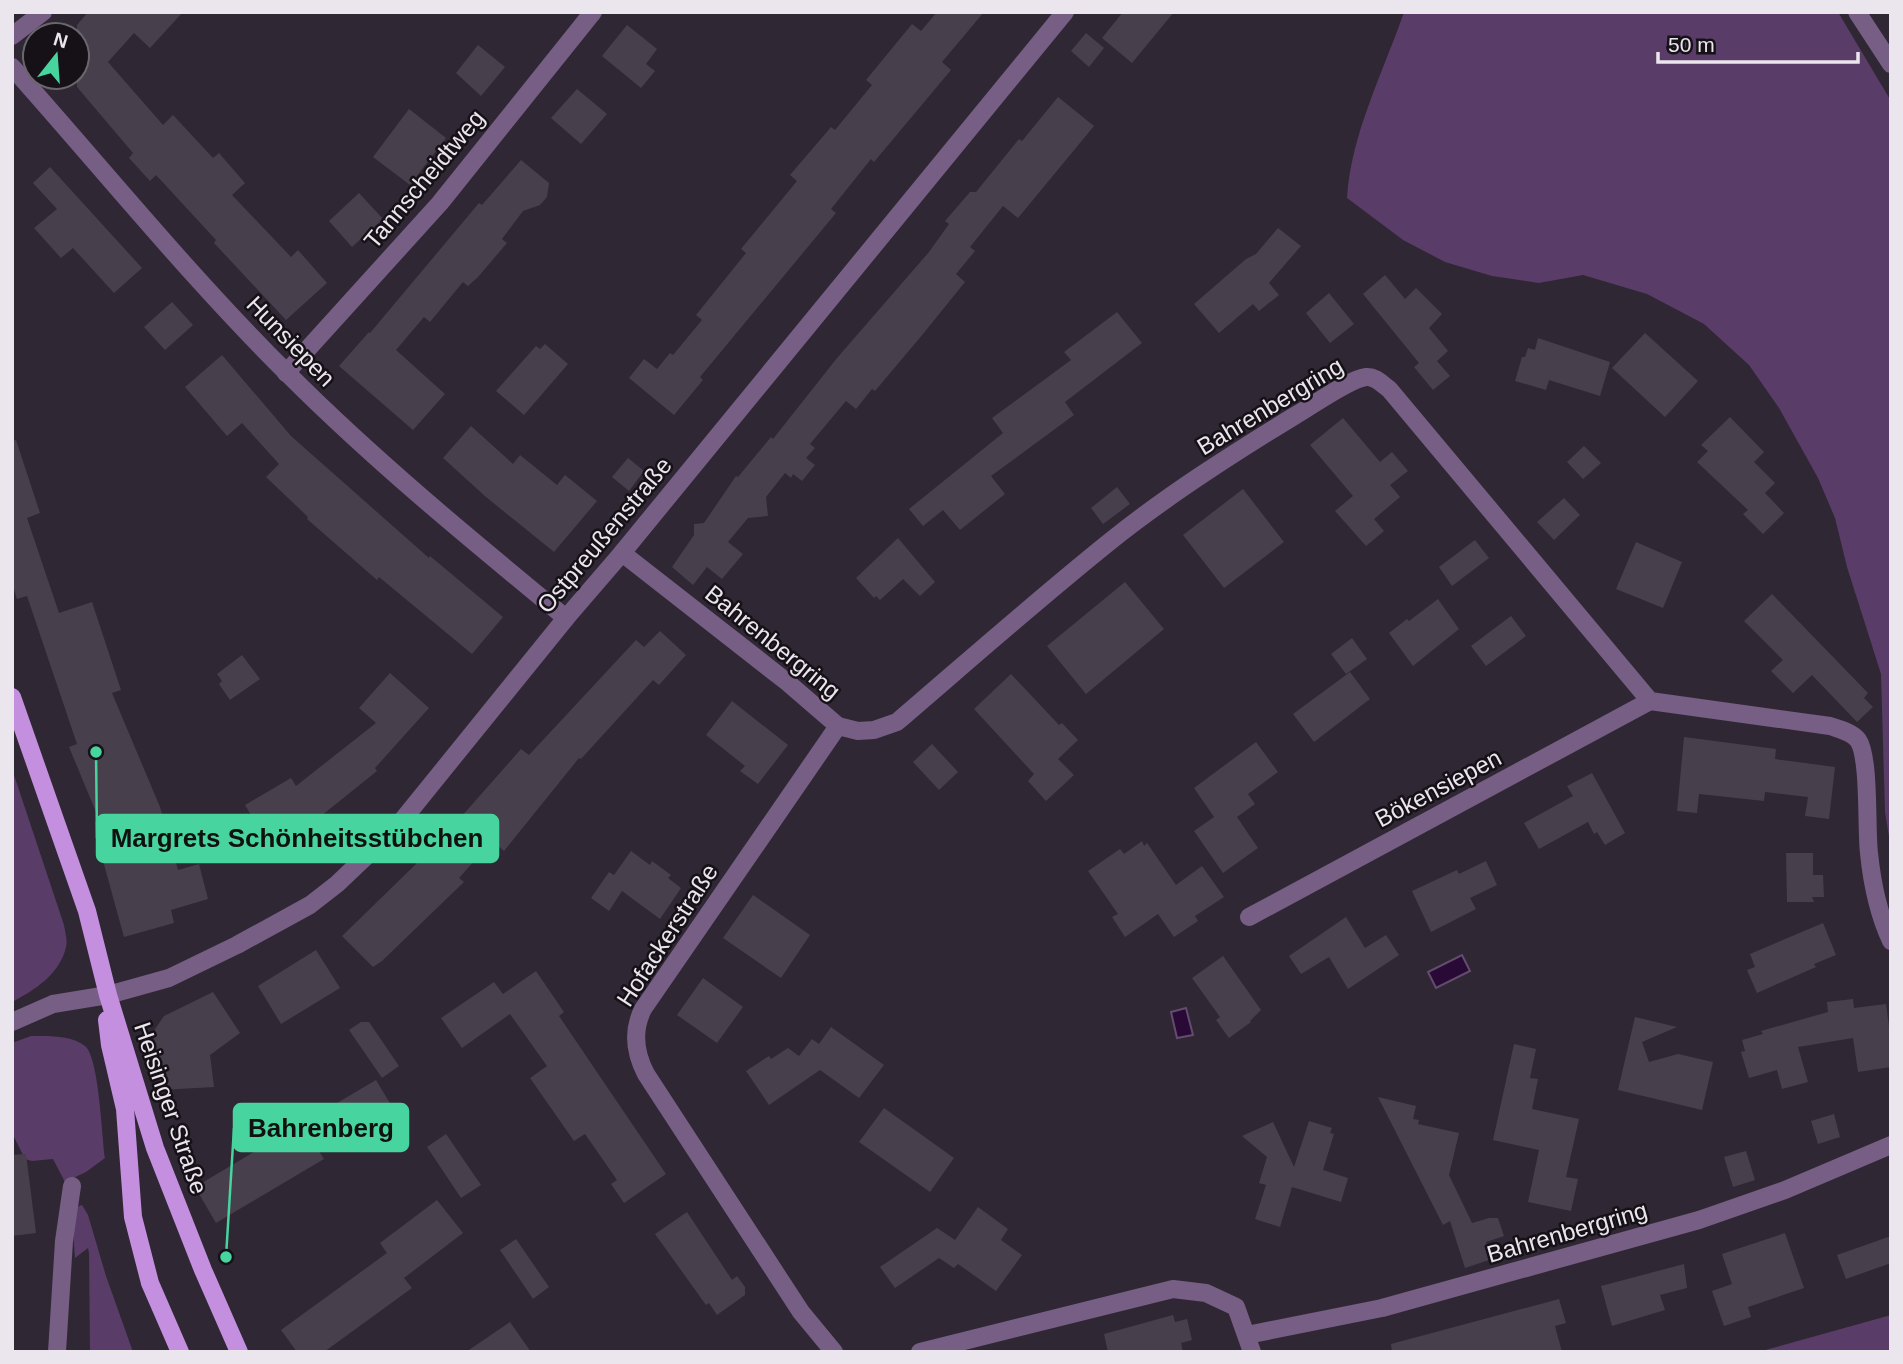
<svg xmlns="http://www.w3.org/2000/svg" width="1903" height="1364" viewBox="0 0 1903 1364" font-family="Arial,sans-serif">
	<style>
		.green { fill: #593c67 }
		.water { fill: #290a37; stroke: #634c6e; stroke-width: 2 }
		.building { fill: #483f4d }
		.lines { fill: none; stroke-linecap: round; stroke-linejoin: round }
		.minor { stroke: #775e84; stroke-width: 18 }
		.major { stroke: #c38fde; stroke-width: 18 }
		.labels { text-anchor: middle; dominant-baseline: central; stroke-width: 5; stroke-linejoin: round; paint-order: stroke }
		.street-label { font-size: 24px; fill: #ebe5ee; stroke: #151117 }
		.leader { fill: none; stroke: #47d49e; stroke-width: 2.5 }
		.callout-dot { fill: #47d49e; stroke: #151117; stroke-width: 2.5 }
		.callout { fill: #47d49e; stroke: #47d49e; stroke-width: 2.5 }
		.callout-label { font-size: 26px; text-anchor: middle; font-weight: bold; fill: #111 }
	</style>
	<rect width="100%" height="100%" fill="#2f2734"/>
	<g class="green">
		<path d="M1404,12h434l53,89v748l-6,-37 -4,-138 -34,-107 -12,-49 -17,-40 -39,-70 -30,-43 -45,-41 -57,-30 -64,-19 -44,8 -47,-7 -47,-14 -42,-22 -56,-42c4,-64 36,-125 57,-186z"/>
		<path d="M12,769l52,156c1,7 4,16 2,22 -6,27 -31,43 -54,55z"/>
		<path d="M31,1036c16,0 41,-1 54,10 14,11 17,91 20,112l-19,14 -21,10 -12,-23 -21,2 -7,-2 -13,-26v-90z"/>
		<polygon points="82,1205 88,1215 106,1276 133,1352 90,1352 89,1253 88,1248 75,1258 73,1231 77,1207"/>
		<polygon points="1891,1315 1891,1352 1758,1352"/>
	</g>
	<g class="water">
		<polygon points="1462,955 1470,971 1436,988 1428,972"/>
		<polygon points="1186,1008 1193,1035 1177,1038 1171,1012"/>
	</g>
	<g class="building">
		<polygon points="88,12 183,12 150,48 134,33 108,62 163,125 173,115 213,158 219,153 245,183 232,195 291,257 298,250 327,283 286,320 214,243 216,240 156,175 150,181 129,158 133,153 77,87 77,25"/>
		<polygon points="937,12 984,12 942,62 951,70 874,162 871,159 831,209 836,213 700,377 703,380 674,415 629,378 644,359 657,369 670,353 673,355 702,320 696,315 746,253 741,249 797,181 790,175 831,127 835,130 872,85 866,80 912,24 921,31"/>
		<polygon points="1123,12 1174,12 1132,63 1102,38"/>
		<polygon points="627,25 657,49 646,64 655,71 641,88 602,56"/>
		<polygon points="1086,33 1104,48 1089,67 1071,51"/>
		<polygon points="478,45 505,67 481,96 456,73"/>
		<polygon points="577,89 607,114 581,144 551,118"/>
		<polygon points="1058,97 1094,126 1018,218 1003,206 970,247 975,251 956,274 965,282 923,334 875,391 872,389 856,409 846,401 810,444 815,448 806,458 815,465 802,481 793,474 791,478 785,473 766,497 768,516 748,518 728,542 743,554 722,579 707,567 693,585 672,567 694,535 694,524 704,523 736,476 738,477 771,437 773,439 837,358 929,252 949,224 945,221 970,192 976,192 1019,139 1022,141"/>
		<polygon points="409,109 446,138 410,185 373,157"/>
		<polygon points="521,160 549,183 547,197 540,205 523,211 502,239 507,243 478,277 468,286 463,282 430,322 424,317 396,350 445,394 413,430 339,366 369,332 370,333 479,203 482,205"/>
		<polygon points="50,167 142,268 114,293 73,248 61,258 34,228 57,209 33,183"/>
		<polygon points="359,193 383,219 352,247 329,221"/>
		<polygon points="1278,228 1301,246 1269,283 1279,295 1259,311 1253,304 1219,333 1194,304 1246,259 1256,254"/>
		<polygon points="1385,275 1405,299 1416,288 1442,314 1429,328 1448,351 1437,361 1450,376 1433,390 1414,367 1419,363 1363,294"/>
		<polygon points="1329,293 1354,324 1330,343 1306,313"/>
		<polygon points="172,302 193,325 165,350 144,327"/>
		<polygon points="1117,312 1142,343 1065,402 1074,415 991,476 1005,494 960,530 943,510 923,526 909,509 1003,433 992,418 1071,360 1064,352"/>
		<polygon points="1645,333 1698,381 1665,417 1612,368"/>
		<polygon points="1538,338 1610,362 1600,396 1549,380 1546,390 1515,381 1522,357 1525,357 1528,348 1535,350"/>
		<polygon points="545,344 568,364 524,415 496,391 536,346 540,349"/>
		<polygon points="222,355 291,436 429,558 430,556 503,617 472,654 379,577 377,580 307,519 308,517 266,477 279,464 242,423 227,436 185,387"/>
		<polygon points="1730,417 1764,452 1754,462 1775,483 1765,493 1784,513 1763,534 1743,514 1748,510 1697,462 1708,451 1701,445"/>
		<polygon points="1343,418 1380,462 1392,452 1408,471 1390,485 1400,497 1374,519 1384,531 1366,546 1335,511 1353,496 1310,445"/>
		<polygon points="471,426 513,464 520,455 557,485 565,475 597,501 554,552 486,497 443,458"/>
		<polygon points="16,440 40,513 27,518 59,613 92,602 121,690 112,693 160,807 178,870 199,864 208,899 171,910 174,923 124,937 97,839 106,836 69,747 77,744 27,596 17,599 12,583 12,441"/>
		<polygon points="1584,446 1601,463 1583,479 1567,462"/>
		<polygon points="628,458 644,471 629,491 612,477"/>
		<polygon points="1117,487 1130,504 1103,524 1091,508"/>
		<polygon points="1243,489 1284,542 1224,588 1183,535"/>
		<polygon points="1564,498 1580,515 1554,540 1537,522"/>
		<polygon points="898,538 935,582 920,596 903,579 880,600 876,596 874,598 856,578"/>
		<polygon points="1475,540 1489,558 1452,586 1439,567"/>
		<polygon points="1636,542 1682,562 1663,608 1616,589"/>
		<polygon points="1125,582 1164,629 1086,694 1047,646"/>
		<polygon points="1772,594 1868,693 1864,698 1873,707 1857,722 1812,675 1793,693 1771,671 1783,660 1744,621"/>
		<polygon points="1438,599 1459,629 1413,666 1389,633 1407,619 1409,621"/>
		<polygon points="1511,616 1526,636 1486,666 1471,646"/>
		<polygon points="660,631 686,655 659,685 653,680 581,759 579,758 504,851 492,841 459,878 464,882 382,961 373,967 342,936 416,864 444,832 446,834 521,749 529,755 636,640 644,647"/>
		<polygon points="1352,638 1367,659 1346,674 1331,654"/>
		<polygon points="242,655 260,679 230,700 219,684 222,681 217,674"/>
		<polygon points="1350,672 1370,699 1314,742 1293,714"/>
		<polygon points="390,673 429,708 375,768 377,771 316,820 320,827 274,854 245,805 291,778 296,786 376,723 359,708"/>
		<polygon points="1011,674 1059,725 1062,723 1078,740 1058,759 1074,775 1046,801 1028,781 1034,774 974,709"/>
		<polygon points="732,701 788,745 758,784 740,771 745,766 706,735"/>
		<polygon points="1684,737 1776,749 1775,759 1835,767 1829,819 1805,816 1808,797 1765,792 1764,801 1699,794 1697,813 1677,811"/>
		<polygon points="1256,742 1278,772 1248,794 1255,804 1237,817 1258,848 1223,873 1194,831 1214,817 1194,788"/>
		<polygon points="932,744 958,772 939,790 913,762"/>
		<polygon points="1592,773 1625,833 1605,845 1597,832 1594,834 1588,822 1539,849 1524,823 1573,796 1567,786"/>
		<polygon points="1142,841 1144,846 1147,843 1176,885 1202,866 1224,897 1195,916 1198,921 1174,937 1158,914 1125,937 1112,917 1118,914 1088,871 1120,849 1124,854"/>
		<polygon points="631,851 650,865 652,861 671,875 668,878 681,888 660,919 622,891 609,911 591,898 609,872 614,875"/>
		<polygon points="1786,853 1813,853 1813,875 1823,875 1824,897 1812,897 1814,902 1787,902"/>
		<polygon points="1486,861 1497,885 1470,898 1476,909 1431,932 1412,891 1457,870 1459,874"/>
		<polygon points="753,895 810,935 781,978 723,938"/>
		<polygon points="1346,917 1365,948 1386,935 1399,955 1348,989 1329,957 1301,974 1289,956"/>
		<polygon points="1823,923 1836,955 1814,964 1816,967 1757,993 1747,970 1755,967 1750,954"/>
		<polygon points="316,950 340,988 281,1024 258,986"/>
		<polygon points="1223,956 1261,1010 1250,1021 1251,1022 1229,1038 1216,1020 1220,1017 1192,978"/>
		<polygon points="536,971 564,1012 559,1016 666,1174 624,1203 611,1184 617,1180 585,1134 574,1141 530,1078 547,1066 510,1014 462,1048 441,1018 494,982 503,994"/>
		<polygon points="703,978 743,1007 717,1043 677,1015"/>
		<polygon points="213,992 240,1033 210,1055 214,1087 161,1090 153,1032 164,1016"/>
		<polygon points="1853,999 1854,1008 1886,1004 1891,1041 1891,1067 1858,1072 1853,1038 1798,1047 1808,1082 1782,1089 1777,1070 1749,1078 1741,1052 1745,1051 1742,1040 1763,1034 1761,1031 1828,1012 1827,1002"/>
		<polygon points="1635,1017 1677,1027 1642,1042 1649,1062 1678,1054 1713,1062 1702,1110 1618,1090"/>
		<polygon points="361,1022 369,1022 399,1066 382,1078 349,1030"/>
		<polygon points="831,1027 884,1065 859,1098 820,1070 769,1105 746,1071 769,1056 771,1059 788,1048 799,1056 812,1039 819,1044"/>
		<polygon points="1514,1044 1536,1049 1530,1078 1538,1079 1532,1109 1579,1119 1566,1177 1578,1179 1571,1211 1528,1202 1539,1150 1493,1140"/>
		<polygon points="376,1080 397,1115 354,1141 332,1106"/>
		<polygon points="1378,1097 1416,1106 1413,1119 1419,1120 1418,1124 1459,1133 1449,1175 1472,1223 1489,1218 1498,1218 1504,1236 1486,1242 1492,1259 1465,1268 1450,1221 1443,1225"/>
		<polygon points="884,1108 954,1158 930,1192 859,1142"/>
		<polygon points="1834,1114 1840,1137 1818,1144 1811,1121"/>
		<polygon points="1309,1121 1332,1128 1330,1133 1334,1134 1323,1170 1348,1178 1341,1202 1292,1187 1280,1227 1255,1219 1266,1185 1259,1183 1267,1157 1242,1136 1273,1122 1294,1167"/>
		<polygon points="301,1124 324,1159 216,1223 195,1187"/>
		<polygon points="446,1134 481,1185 461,1198 427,1147"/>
		<polygon points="1746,1151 1755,1180 1733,1187 1724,1157"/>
		<polygon points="26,1154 36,1233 12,1236 12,1155"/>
		<polygon points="437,1200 463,1233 404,1278 412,1288 324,1352 297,1352 281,1330 387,1253 380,1243"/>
		<polygon points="978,1207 1008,1229 1001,1240 1022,1255 996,1291 958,1264 954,1268 939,1258 895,1288 880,1267 937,1228 955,1240"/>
		<polygon points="687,1212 732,1280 737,1276 745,1287 745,1295 717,1315 709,1303 706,1305 655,1234"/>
		<polygon points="1785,1233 1804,1288 1748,1307 1751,1317 1724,1326 1712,1291 1732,1284 1722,1254"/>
		<polygon points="1891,1236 1891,1263 1846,1279 1837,1255"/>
		<polygon points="516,1239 549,1287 533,1299 500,1250"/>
		<polygon points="1684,1264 1687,1288 1660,1295 1665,1310 1612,1326 1601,1286"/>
		<polygon points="1559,1299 1566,1323 1555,1326 1562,1352 1392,1352 1391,1344"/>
		<polygon points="1173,1315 1175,1322 1187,1319 1192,1340 1181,1343 1183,1352 1108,1352 1104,1334"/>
		<polygon points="510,1322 531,1352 466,1352"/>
	</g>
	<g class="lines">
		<g class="minor">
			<polyline points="1857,12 1891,64"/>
			<polyline points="12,36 43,12"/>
			<path d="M12,67c91,102 178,210 276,307 87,87 182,165 278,244"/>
			<polyline points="286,373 440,203 593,12"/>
			<path d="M622,553l165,129 51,44 20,5 16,-1 23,-8c70,-60 139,-121 211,-179 58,-47 124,-89 188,-128 16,-9 53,-36 70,-38 9,-1 16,7 23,12l261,312 180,25c9,3 22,6 28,14 12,17 8,89 11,113 3,30 9,60 22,88"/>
			<polyline points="1249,917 1650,701"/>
			<polyline points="12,1022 53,1004 108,995 169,978 237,945 310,905 337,884 396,828 566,618 622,553 1065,12"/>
			<polyline points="1247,1335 1382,1308 1699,1220 1785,1190 1891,1145"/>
			<polyline points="57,1352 64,1241 72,1186"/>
			<path d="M834,1352l-33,-40 -155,-238c-11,-21 -14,-43 -3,-65l195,-283"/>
			<polyline points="920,1352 1173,1289 1206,1293 1236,1307 1252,1352"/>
		</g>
		<g class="major">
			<polyline points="12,697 87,911 108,995 155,1148 203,1270 239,1352"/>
			<polyline points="107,1020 110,1045 125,1109 133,1217 150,1283 180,1352"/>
		</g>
	</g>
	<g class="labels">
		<g class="street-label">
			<text transform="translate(424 179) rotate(-50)">Tannscheidtweg</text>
			<text transform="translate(291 341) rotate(46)">Hunsiepen</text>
			<text transform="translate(1270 406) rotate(-31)">Bahrenbergring</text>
			<text transform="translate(604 535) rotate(-50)">Ostpreußenstraße</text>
			<text transform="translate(773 642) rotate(39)">Bahrenbergring</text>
			<text transform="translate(1438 788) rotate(-28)">Bökensiepen</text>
			<text transform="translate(667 935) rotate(-57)">Hofackerstraße</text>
			<text transform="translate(171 1108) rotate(71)">Heisinger Straße</text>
			<text transform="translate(1567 1232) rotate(-16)">Bahrenbergring</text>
		</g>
	</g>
	<path class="leader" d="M96 752L97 838M226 1257L234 1128"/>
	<g class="callout-dot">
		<circle cx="96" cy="752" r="7"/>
		<circle cx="226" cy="1257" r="7"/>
	</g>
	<g class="callout">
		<rect x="97" y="815" width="401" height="47" rx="7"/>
		<rect x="234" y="1104" width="174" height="47" rx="7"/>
	</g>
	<g class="callout-label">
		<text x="297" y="847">Margrets Schönheitsstübchen</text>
		<text x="321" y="1137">Bahrenberg</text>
	</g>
	<rect width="1903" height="1364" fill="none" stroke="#ebe5ee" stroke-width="28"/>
	<g transform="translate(56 56) rotate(17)"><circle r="33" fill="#151117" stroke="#6b666d" stroke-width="2"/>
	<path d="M0-5L12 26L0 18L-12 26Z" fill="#47d49e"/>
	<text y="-10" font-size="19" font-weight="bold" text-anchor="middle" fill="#ebe5ee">N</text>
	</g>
	<path d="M1658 52v10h200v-10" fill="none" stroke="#ebe5ee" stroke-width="3.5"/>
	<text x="1668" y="52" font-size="21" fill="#ebe5ee" stroke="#151117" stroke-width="5" paint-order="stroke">50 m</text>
</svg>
